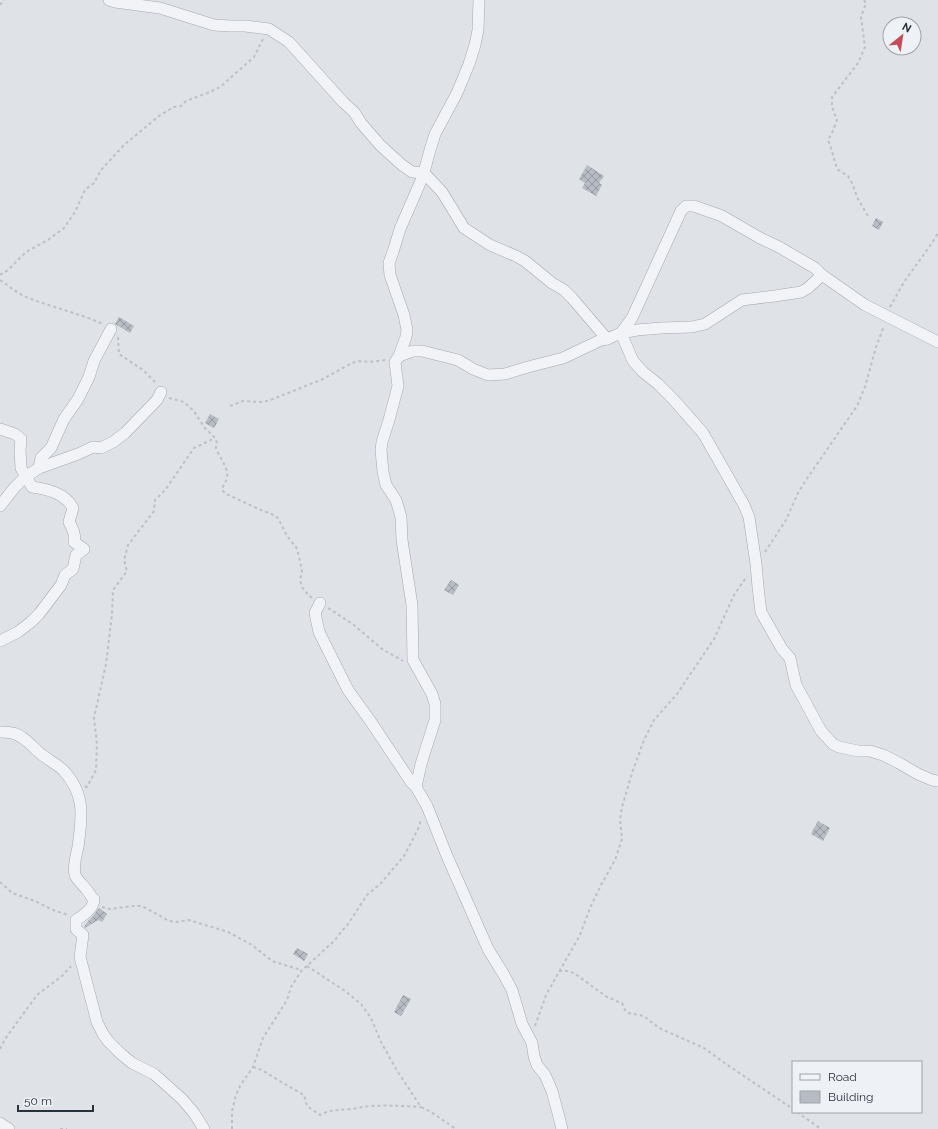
<svg xmlns="http://www.w3.org/2000/svg" width="938" height="1129" viewBox="0 0 938 1129" font-family="Raleway,sans-serif">
	<style>
		.building { fill: url(#building-cross-hatch) }
		.lines { fill: none; stroke-linecap: round; stroke-linejoin: round }
		.street-casing { stroke: #a5a9b1; stroke-width: 12 }
		.path { stroke: #bdc0c6; stroke-width: 2; stroke-dasharray: 3 3; stroke-linecap: butt }
		.street { stroke: #f1f3f6; stroke-width: 11 }
	</style>
	<defs>
		<pattern id="building-cross-hatch" width="8" height="8" patternUnits="userSpaceOnUse"><rect width="8" height="8" fill="#b6bbc4"/><path d="M0 0l8 8M0 8l8-8" fill="none" stroke="#9498a0"/></pattern>
	</defs>
	<rect width="100%" height="100%" fill="#dfe2e7"/>
	<g class="building">
		<polygon points="587,165 604,176 599,183 602,185 596,196 582,188 585,183 579,179"/>
		<polygon points="876,218 883,222 879,230 872,226"/>
		<polygon points="119,317 134,326 130,333 115,324"/>
		<polygon points="210,414 219,419 214,428 205,423"/>
		<polygon points="451,580 459,585 453,595 444,590"/>
		<polygon points="818,821 830,828 823,841 811,834"/>
		<polygon points="99,908 107,914 102,922 98,920 85,928 84,927 88,921 93,916"/>
		<polygon points="297,948 308,954 304,961 293,954"/>
		<polygon points="403,995 411,999 401,1016 394,1012"/>
	</g>
	<g class="lines">
		<g class="street-casing">
			<g id="street">
				<polyline points="109,0 115,2 160,8 214,25 230,26 245,26 269,29 289,42 343,102 354,112 361,123 380,145 392,156 402,165 412,172 424,173 442,192 464,228 490,245 516,256 525,261 552,283 564,290 572,298 607,339 621,333 637,330 661,328 692,327 705,324 742,300 775,296 801,292 808,288 822,275"/>
				<polyline points="479,0 478,30 475,45 469,64 457,93 435,134 430,150 423,176 400,229 393,252 389,263 390,275 404,315 407,330 406,337 399,356 395,362 398,386 389,420 382,442 381,450 383,472 386,485 396,500 401,517 402,540 412,605 413,660 432,694 435,704 435,720 421,764 416,787 427,806 447,856 488,949 504,975 512,990 522,1024 532,1043 534,1056 537,1065 545,1075 552,1091 559,1117 562,1129"/>
				<polyline points="938,342 865,305 822,275 815,268 779,247 760,238 722,216 694,206 686,206 681,211 632,318 621,333 633,361 643,372 658,384 673,399 703,433 744,505 749,517 752,537 756,564 758,587 761,612 782,649 790,658 796,685 821,731 833,744 839,747 858,751 870,751 883,755 899,763 918,774 932,780 938,781"/>
				<polyline points="399,356 413,351 422,351 458,360 473,369 488,375 505,374 528,367 563,358 601,340 607,339"/>
				<path d="M0,429l15,5 6,5 -1,11 1,18 11,19c15,2 33,6 41,21l-4,14c4,7 7,13 5,20l10,7 -8,6 -3,14 -8,6 -4,10 -22,29 -8,8 -13,10 -18,9"/>
				<polyline points="39,468 41,458 51,448 64,419 78,399 89,377 94,361 111,329"/>
				<polyline points="0,506 15,487 25,477 39,468 78,454 93,447 101,448 113,442 125,433 157,400 161,392"/>
				<polyline points="320,603 315,613 319,632 348,690 371,722 411,782 416,787"/>
				<path d="M0,732c4,0 8,0 12,1 12,2 20,14 29,21 7,6 16,10 22,16 23,24 19,48 15,77 -2,8 -5,20 -3,28 2,5 8,10 11,14 3,3 5,7 7,10h1c0,9 -10,16 -18,21v9l7,6 -3,22 17,65 6,12 5,7 13,13 11,9 22,11 28,25 12,14 10,16"/>
				<polyline points="0,1123 9,1129"/>
			</g>
		</g>
		<g class="path">
			<polyline points="864,0 866,3 861,17 865,47 858,63 832,97 832,107 837,120 832,133 828,140 831,148 837,169 848,176 852,183 858,199 869,218"/>
			<polyline points="0,5 4,0"/>
			<polyline points="0,275 8,270 26,252 48,240 64,228 75,212 85,190 94,183 101,170 124,145 159,116 174,107 181,106 186,101 210,92 220,87 254,57 264,37"/>
			<path d="M0,280c9,6 17,13 26,17 25,10 52,16 77,27"/>
			<polyline points="890,307 904,282 932,243 938,233"/>
			<polyline points="118,337 119,354 143,370 156,383"/>
			<path d="M169,398l15,4 10,9 10,16 11,11 2,5 -1,5c3,9 13,20 11,30 -1,4 -4,7 -5,12l4,4 37,17 7,2 8,5 9,18 9,11 3,9 3,15 -2,9 2,7 7,9 4,2"/>
			<polyline points="230,406 243,401 259,402 268,401 323,379 352,363 359,361 369,362 386,360"/>
			<polyline points="765,552 786,520 798,493 806,480 857,406 865,387 876,347 884,326"/>
			<polyline points="328,608 354,625 382,649 403,661"/>
			<polyline points="85,786 87,787 96,770 97,744 94,718 106,664 112,614 113,590 127,571 124,560 128,545 154,511 155,500 166,489 194,448 215,438"/>
			<polyline points="0,882 12,893 35,901 53,910 68,915"/>
			<polyline points="102,907 110,909 133,906 141,906 146,908 169,921 176,922 189,920 228,932 252,945 272,961 301,970"/>
			<polyline points="307,966 345,991 361,1004 371,1018 381,1042 396,1069 421,1107 431,1112 456,1129"/>
			<polyline points="559,971 567,971 574,973 607,997 619,1002 622,1003 625,1010 628,1013 640,1015 645,1017 659,1028 704,1048 726,1064 793,1109"/>
			<polyline points="535,1026 546,995 580,935 590,908 601,885 615,860 622,839 620,820 622,807 632,773 644,740 654,720 677,694 714,639 734,595 747,576"/>
			<polyline points="0,1049 5,1039 37,995 62,976 71,966"/>
			<path d="M253,1067l9,3 16,10 26,15 3,11 13,9c11,-6 21,-5 33,-6 6,-1 12,-3 18,-3 17,-1 33,0 50,1"/>
			<polyline points="797,1112 821,1129"/>
			<polyline points="60,1129 67,1129"/>
			<polyline points="232,1129 232,1111 236,1095 240,1086 253,1067 263,1038 287,1000 291,987 302,970 307,966 335,940 341,932 348,924 367,895 381,883 404,856 418,829 421,820"/>
		</g>
		<use href="#street" class="street"/>
	</g>
	<rect x="792" y="1061" width="130" height="52" fill="#eef1f5" stroke="#9fa4ab"/>
	<rect x="800" y="1074" width="20" height="6" fill="#f1f3f6" stroke="#9fa4ab"/>
	<text x="828" y="1081" font-size="12" fill="#29303d">Road</text>
	<rect x="800" y="1091" width="20" height="12" fill="#b6bbc4" stroke="#9fa4ab"/>
	<text x="828" y="1101" font-size="12" fill="#29303d">Building</text>
	<g transform="translate(902 36) rotate(30)"><circle r="19" fill="#eef1f5" stroke="#9fa4ab"/>
	<path d="M0-3L7 15L0 10L-7 15Z" fill="#c64b59"/>
	<text y="-6" font-size="11" font-weight="bold" text-anchor="middle" fill="#29303d">N</text>
	</g>
	<path d="M18 1105v6h75v-6" fill="none" stroke="#29303d" stroke-width="2"/>
	<text x="24" y="1105" font-size="12" fill="#29303d" stroke="#eef1f5" stroke-width="3" paint-order="stroke">50 m</text>
</svg>
